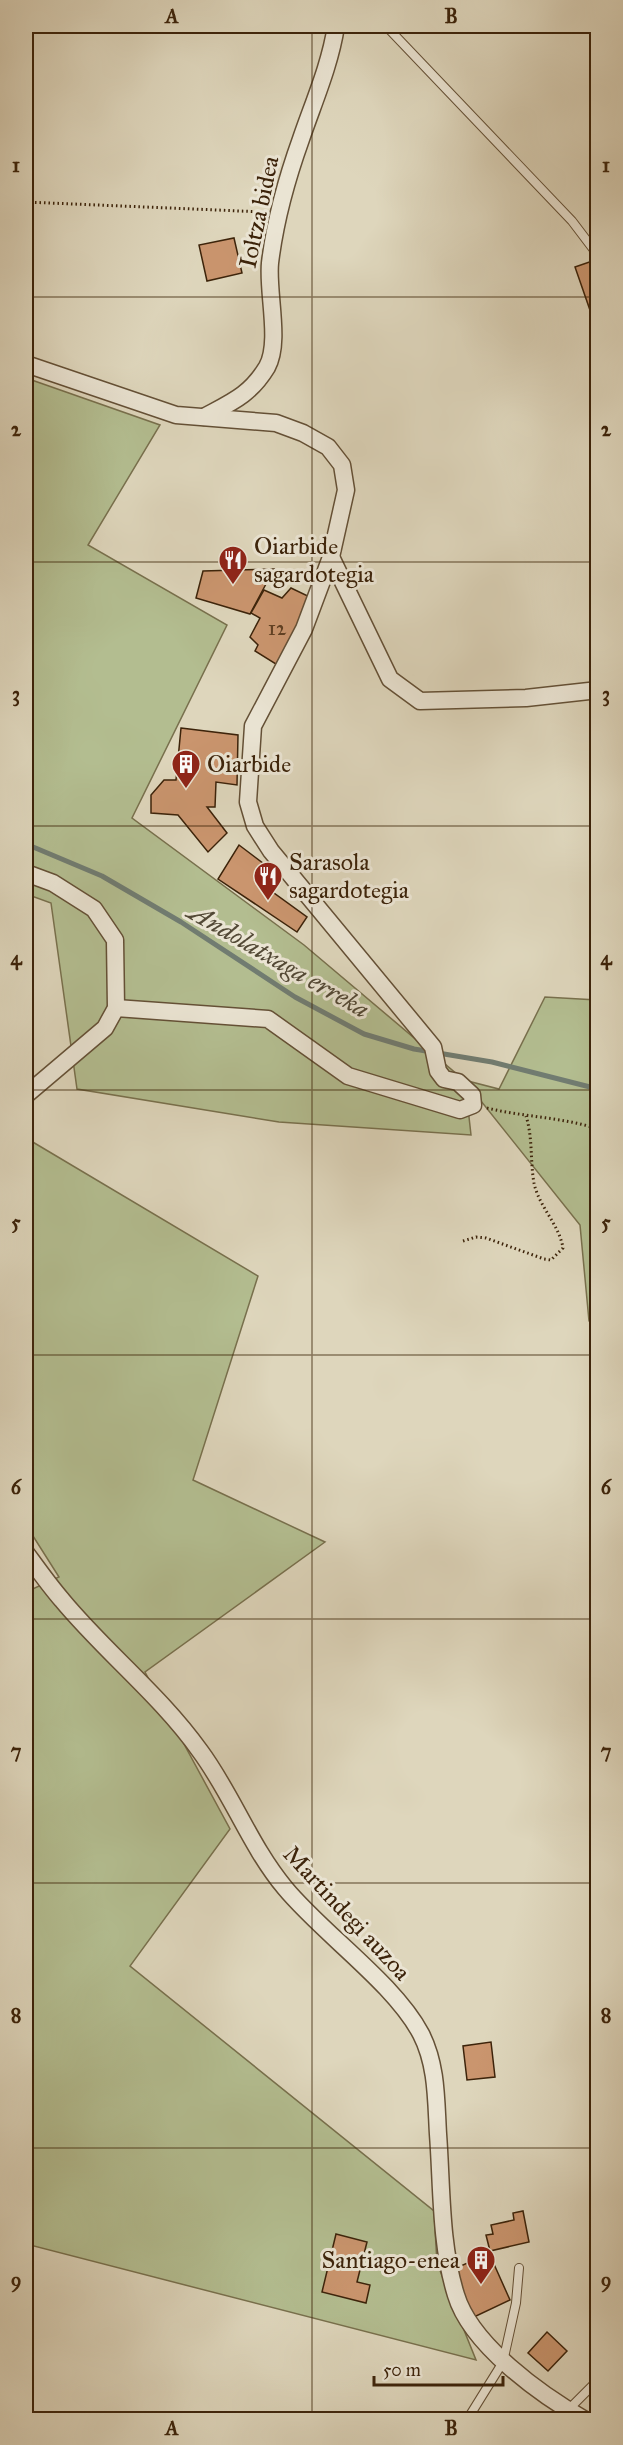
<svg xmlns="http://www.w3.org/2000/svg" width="623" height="2445" viewBox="0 0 623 2445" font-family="'IM FELL Great Primer',serif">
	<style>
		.green { fill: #b3bd90; stroke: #78704d; stroke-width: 1.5 }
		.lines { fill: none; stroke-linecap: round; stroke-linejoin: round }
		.stream { stroke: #717c71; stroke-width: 5 }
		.building { fill: #ca956e; stroke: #3c230a; stroke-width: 1.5 }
		.service-casing { stroke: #645036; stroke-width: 10 }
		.minor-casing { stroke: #645036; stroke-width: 19 }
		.path { stroke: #3c230a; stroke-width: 3; stroke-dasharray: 1.5 3; stroke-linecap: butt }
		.service { stroke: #eae4d3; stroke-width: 8 }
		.minor { stroke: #eae4d3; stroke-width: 16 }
		.grid { fill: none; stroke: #3c230a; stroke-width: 1.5; stroke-opacity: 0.55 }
		.labels { text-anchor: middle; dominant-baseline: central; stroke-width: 6; stroke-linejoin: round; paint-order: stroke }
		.number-label { font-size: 21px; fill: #604023 }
		.street-label { font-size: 24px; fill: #3c230a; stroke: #eae4d3 }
		.poi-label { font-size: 24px; fill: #3c230a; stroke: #eae4d3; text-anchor: start }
		.water-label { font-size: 26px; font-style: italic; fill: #524835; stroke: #eae4d3 }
		.neatline { fill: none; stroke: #3c230a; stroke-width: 2 }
		.grid-label { font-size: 20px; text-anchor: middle; font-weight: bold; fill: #3c230a }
	</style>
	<rect width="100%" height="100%" fill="#ded6bc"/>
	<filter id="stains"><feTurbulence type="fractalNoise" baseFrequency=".00333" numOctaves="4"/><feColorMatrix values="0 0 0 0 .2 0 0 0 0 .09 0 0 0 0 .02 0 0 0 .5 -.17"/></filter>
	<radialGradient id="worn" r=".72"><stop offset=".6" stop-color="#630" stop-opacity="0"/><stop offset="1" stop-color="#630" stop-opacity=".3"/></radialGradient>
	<g class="green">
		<polygon points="26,378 160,425 88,545 227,625 132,818 304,945 464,1080 499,1089 545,997 597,1000 597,1324 589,1321 580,1225 465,1081 471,1135 279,1122 77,1089 51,903 26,894"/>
		<polygon points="26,1138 258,1276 193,1480 325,1542 145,1672 230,1829 130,1966 434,2211 437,2263 476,2360 26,2244 26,1592 59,1577 26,1525"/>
	</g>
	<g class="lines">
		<polyline class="stream" points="26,844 102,876 181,922 295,997 364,1034 414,1049 492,1062 598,1089"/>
	</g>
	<g class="building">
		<polygon points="234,238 242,273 207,281 199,245"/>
		<polygon points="598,259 598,311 591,313 575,267"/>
		<polygon points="274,569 250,614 196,598 203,571"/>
		<polygon points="291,588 312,598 279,666 255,651 258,645 250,637 260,618 251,613 264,590 282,598"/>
		<polygon points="181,728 238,735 237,785 216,782 215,807 207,807 227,833 208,852 178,815 151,813 151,795 164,780 176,780"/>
		<polygon points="239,845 272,870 263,885 307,917 297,932 218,879"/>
		<polygon points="491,2042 495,2077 467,2080 463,2046"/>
		<polygon points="523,2211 529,2242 490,2251 486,2235 493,2234 491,2225 514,2220 513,2213"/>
		<polygon points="336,2234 367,2242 357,2282 370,2285 366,2303 322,2292"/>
		<polygon points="489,2253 510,2300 474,2317 452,2270"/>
		<polygon points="547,2332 567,2351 548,2371 528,2353"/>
	</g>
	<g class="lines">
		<g class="service-casing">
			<g id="service">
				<polyline points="386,26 572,221 594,250"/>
				<polyline points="568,2410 598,2380"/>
				<polyline points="467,2420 503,2362 516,2303 519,2268"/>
			</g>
		</g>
		<g class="minor-casing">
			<g id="minor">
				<polyline points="26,364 176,415 276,423 303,433 328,447 342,465 346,490 331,557 304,629 253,726 248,802 255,826 271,851 433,1047 438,1071 444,1079 458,1082 472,1095 473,1105 460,1110 348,1076 268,1019 116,1008"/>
				<path d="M204,417c28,-15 46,-22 63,-50 14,-25 0,-75 3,-104 5,-42 17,-85 31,-124 13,-38 29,-74 35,-113"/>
				<polyline points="331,557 390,679 420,701 526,698 598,690"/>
				<polyline points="26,873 53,883 94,909 115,940 116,1008 105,1028 26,1095"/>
				<path d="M26,1553c11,15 23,32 36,47 43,52 98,95 138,151 32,43 50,95 85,137 38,46 109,95 136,146 16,31 15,66 17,100 4,53 2,110 18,161 15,50 85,100 129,125"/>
			</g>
		</g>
		<g class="path">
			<polyline points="26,202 264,212"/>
			<path d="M487,1108c36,9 75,9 111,21"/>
			<path d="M463,1241l13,-4 10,1 58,21 7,1 12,-12c-4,-24 -24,-41 -29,-65 -4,-22 -1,-45 -8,-67"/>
		</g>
		<use href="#service" class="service"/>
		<use href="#minor" class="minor"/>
	</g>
	<path class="grid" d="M312,26v2394M26,297h572M26,562h572M26,826h572M26,1090h572M26,1355h572M26,1619h572M26,1883h572M26,2148h572"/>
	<defs>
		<g id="restaurant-pin" transform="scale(1.5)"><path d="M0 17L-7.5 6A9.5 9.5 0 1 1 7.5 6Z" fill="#8f2418" stroke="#eae4d3"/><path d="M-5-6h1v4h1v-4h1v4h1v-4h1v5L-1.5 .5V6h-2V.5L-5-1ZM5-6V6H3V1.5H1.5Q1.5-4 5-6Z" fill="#fff"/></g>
		<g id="building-pin" transform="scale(1.5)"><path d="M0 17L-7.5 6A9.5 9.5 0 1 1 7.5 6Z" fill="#8f2418" stroke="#eae4d3"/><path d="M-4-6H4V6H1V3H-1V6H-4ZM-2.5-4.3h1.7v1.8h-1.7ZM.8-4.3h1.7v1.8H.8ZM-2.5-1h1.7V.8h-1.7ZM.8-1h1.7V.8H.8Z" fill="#fff"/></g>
	</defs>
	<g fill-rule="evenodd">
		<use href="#restaurant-pin" x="233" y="560"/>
		<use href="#building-pin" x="186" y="764"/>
		<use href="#restaurant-pin" x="268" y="876"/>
		<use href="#building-pin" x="481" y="2260"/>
	</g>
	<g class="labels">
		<g class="number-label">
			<text x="277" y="628">12</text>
		</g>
		<g class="street-label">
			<text transform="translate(259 212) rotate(-78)">Ioltza bidea</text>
			<text transform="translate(347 1913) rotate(47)">Martindegi auzoa</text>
		</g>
		<g class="poi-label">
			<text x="254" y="546">Oiarbide<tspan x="254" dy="28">sagardotegia</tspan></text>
			<text x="207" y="764">Oiarbide</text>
			<text x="289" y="862">Sarasola<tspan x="289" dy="28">sagardotegia</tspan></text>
			<text x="460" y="2260" text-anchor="end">Santiago-enea</text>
		</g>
		<g class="water-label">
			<text transform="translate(279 960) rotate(30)">Andolatxaga erreka</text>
		</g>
	</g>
	<rect width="623" height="2445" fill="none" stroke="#ded6bc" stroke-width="66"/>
	<path d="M374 2376v9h129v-9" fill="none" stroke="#3c230a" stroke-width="3"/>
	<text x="383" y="2376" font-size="18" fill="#3c230a" stroke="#eae4d3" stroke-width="4.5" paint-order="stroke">50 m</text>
	<rect x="33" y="33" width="557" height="2379" class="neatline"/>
	<g class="grid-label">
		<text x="172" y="23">A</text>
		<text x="451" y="23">B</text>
		<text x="16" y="172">1</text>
		<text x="606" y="172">1</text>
		<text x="16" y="436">2</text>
		<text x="606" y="436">2</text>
		<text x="16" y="701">3</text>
		<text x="606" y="701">3</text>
		<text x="16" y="965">4</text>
		<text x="606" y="965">4</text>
		<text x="16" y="1229">5</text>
		<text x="606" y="1229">5</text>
		<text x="16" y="1494">6</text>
		<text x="606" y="1494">6</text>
		<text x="16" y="1758">7</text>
		<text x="606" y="1758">7</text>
		<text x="16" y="2022">8</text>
		<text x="606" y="2022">8</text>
		<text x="16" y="2287">9</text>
		<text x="606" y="2287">9</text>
		<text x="172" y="2435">A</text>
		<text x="451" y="2435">B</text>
	</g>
	<rect width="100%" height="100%" filter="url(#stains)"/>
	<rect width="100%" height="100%" fill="url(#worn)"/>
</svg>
